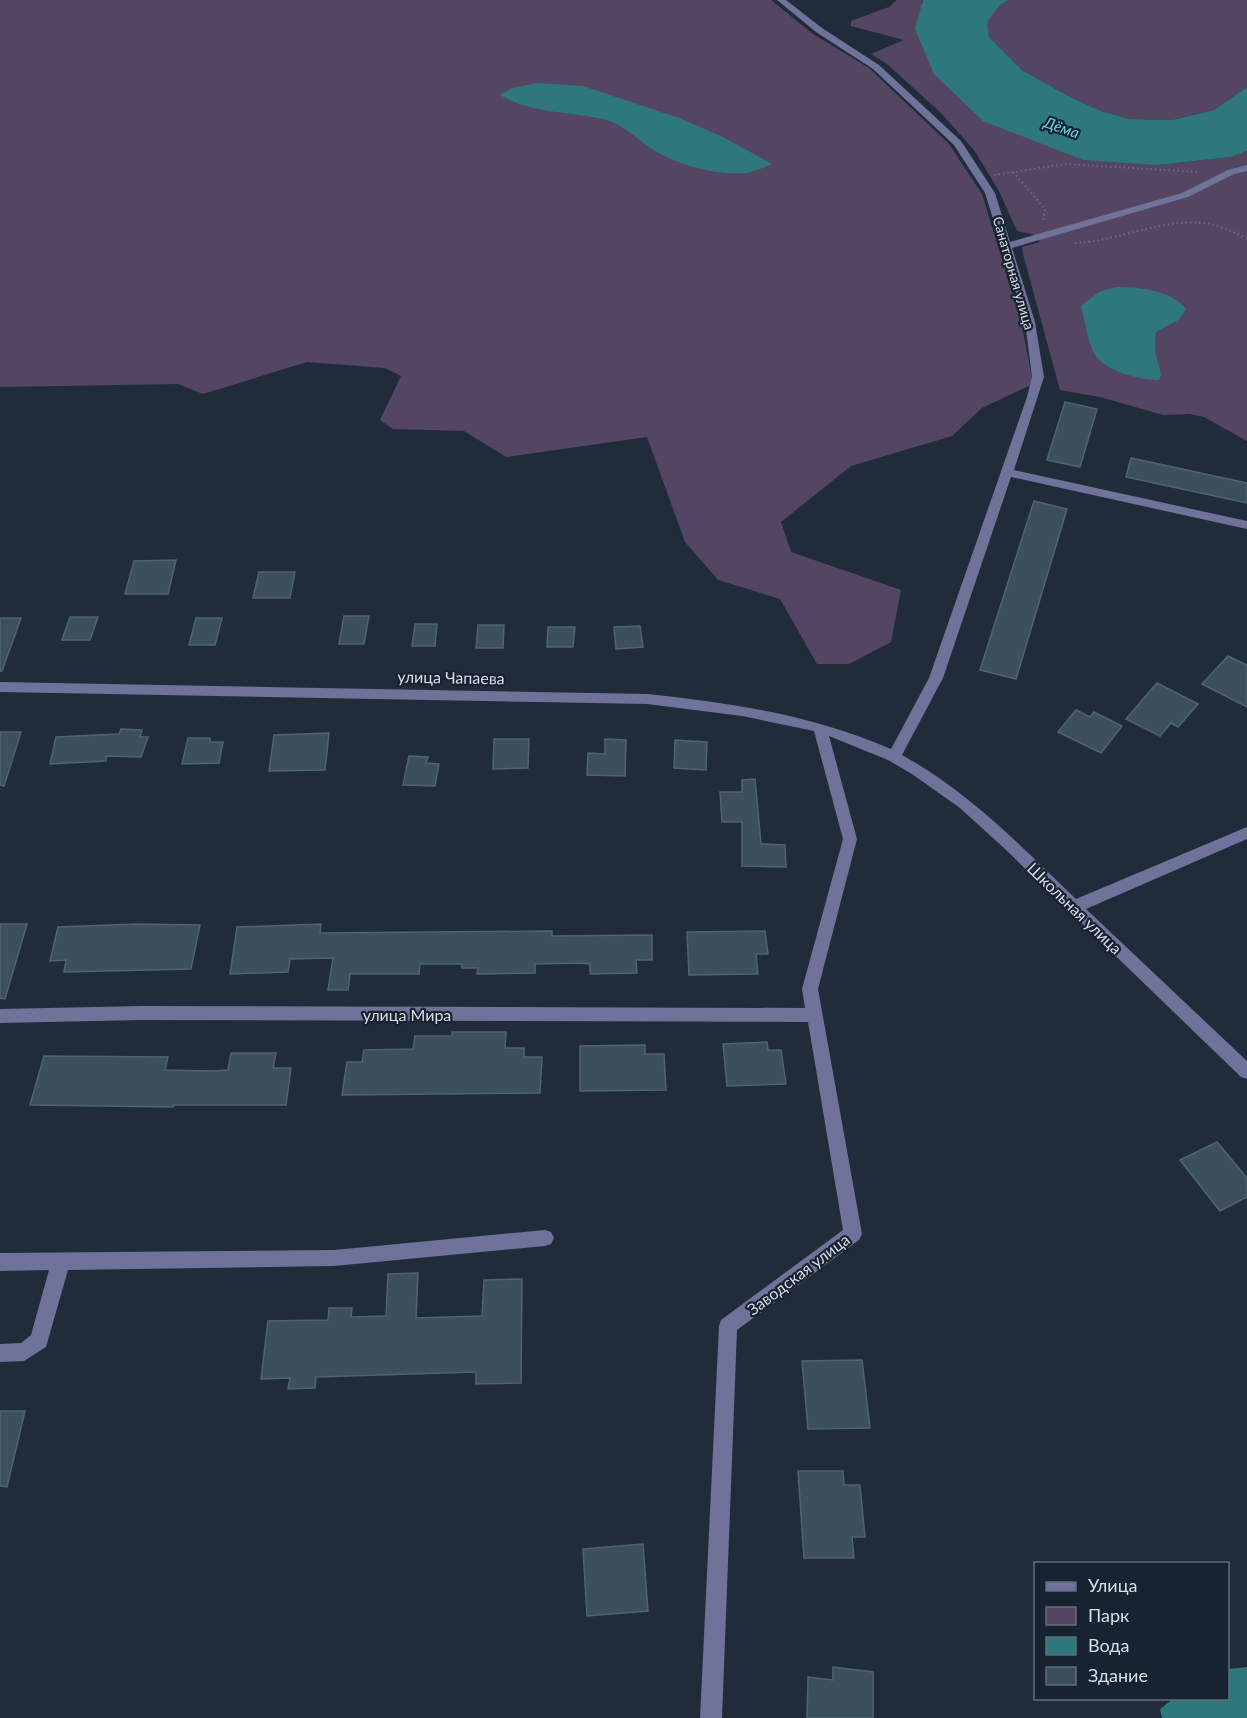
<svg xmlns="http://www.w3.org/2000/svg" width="1247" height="1718" viewBox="0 0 1247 1718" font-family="Lato,sans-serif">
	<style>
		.green { fill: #544663; fill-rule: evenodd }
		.water { fill: #2e777c }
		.building { fill: #3b505a; stroke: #4f646e; stroke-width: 1.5 }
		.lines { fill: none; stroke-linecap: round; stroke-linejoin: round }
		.path { stroke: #636c79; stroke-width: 2; stroke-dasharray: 1.5 3; stroke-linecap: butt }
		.minor { fill: #6f7299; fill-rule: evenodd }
		.labels { text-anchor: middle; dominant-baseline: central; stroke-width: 4.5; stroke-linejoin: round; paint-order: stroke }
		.far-street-label { font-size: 14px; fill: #d8dfe9; stroke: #172330 }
		.far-water-label { font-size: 15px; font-style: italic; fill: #68d7de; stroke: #172330 }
		.street-label { font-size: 16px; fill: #d8dfe9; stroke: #172330 }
	</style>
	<rect width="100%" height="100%" fill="#212c3b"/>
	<g class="green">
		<polygon points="0,0 771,0 813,34 869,68 949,144 982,194 1021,321 1033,384 982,408 952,436 851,466 781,522 791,552 901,590 891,642 849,664 817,664 780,599 718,580 685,542 647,437 506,457 464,431 393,429 380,420 401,376 385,368 307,362 203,394 178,384 0,387"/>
		<path d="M897,0h26l-2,3 237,162 73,-8 16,-6v290l-43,-24 -15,-3 -26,1 -63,-18 -40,-7 -37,-136 -1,-7 18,-5 -8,-8 -15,-3 -18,-40 -25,-41 -33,-37 -54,-49 -16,-10 33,-14 -53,-14v-5l38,-14zM1139,287l40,33 -23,12 -1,19z"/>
		<polygon points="1009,0 1247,0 1247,87 1214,110 1172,120 1129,119 1101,111 1072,98 1022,70 989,37 986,22 1000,5"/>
	</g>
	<g class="water">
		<polygon points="923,0 1009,0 1000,5 987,22 989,37 1022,70 1072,98 1101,111 1129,119 1172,120 1214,110 1247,87 1247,151 1231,157 1158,165 1083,160 983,121 934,74 915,29"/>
		<path d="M537,83l46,3 96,32 42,18 51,28c-8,3 -17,8 -26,9 -29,3 -73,-9 -97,-26 -15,-10 -27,-24 -46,-28 -36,-8 -70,-5 -103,-24l12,-7z"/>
		<path d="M1116,287c23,0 55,3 70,22l-7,11 -23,12 -1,19 6,23 -2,6c-19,0 -58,-9 -66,-29 -6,-14 -8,-30 -12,-45l18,-14z"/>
		<polygon points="1247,1667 1247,1718 1162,1718 1160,1709 1173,1699 1228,1698 1228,1669"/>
	</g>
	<g class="building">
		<polygon points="1065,402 1097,409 1080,467 1047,460"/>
		<polygon points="1131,458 1247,483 1247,503 1126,477"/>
		<polygon points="1034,501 1067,509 1016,679 980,670"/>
		<polygon points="176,560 168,594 125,594 134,561"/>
		<polygon points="259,572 295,572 290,598 253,598"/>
		<polygon points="344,616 369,616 364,644 339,644"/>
		<polygon points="70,617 98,617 90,640 62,640"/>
		<polygon points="0,618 21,618 2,671 0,671"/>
		<polygon points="196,618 222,618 215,645 189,645"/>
		<polygon points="415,624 437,624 435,646 412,646"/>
		<polygon points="478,625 504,625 503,648 476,648"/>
		<polygon points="640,626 643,647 616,649 614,627"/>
		<polygon points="548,627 575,627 573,647 547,647"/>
		<polygon points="1228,656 1247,665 1247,707 1202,684"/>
		<polygon points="1157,683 1198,704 1178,727 1171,723 1160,736 1126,719"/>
		<polygon points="1076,710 1090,717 1094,712 1122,726 1101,753 1058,732"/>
		<polygon points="121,729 142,730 140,737 148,737 141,757 106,756 106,761 50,764 56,737 119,734"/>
		<polygon points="0,732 21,732 4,786 0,785"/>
		<polygon points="329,733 325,770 269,771 274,735"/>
		<polygon points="188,738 210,738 210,742 223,742 219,763 182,764"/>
		<polygon points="494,739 529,739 528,768 493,769"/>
		<polygon points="605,739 626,740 625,776 587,775 588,753 605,754"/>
		<polygon points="675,740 707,742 706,770 674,768"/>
		<polygon points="409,756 428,757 426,763 439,764 435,786 403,785"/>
		<polygon points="755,779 761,844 785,845 786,867 742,866 742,822 722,822 720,792 742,792 742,780"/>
		<polygon points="0,924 27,924 5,999 0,998"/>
		<polygon points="137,924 200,925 191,969 64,972 66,960 50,961 58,927"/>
		<polygon points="321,924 320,933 552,931 552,936 652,935 652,960 636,960 637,973 590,974 590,964 579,963 535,964 535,973 477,974 478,968 462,968 462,964 420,964 419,974 350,974 348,990 328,990 333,958 290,959 288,972 230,974 237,927"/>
		<polygon points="765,931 768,954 756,954 758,974 689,975 687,932"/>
		<polygon points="452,1032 506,1032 505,1048 524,1048 524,1057 542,1057 540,1093 342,1095 347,1062 362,1062 364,1050 413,1049 415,1036 452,1036"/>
		<polygon points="767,1042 768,1050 781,1050 786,1084 727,1086 723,1044"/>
		<polygon points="645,1045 645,1054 664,1054 666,1090 580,1091 580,1046"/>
		<polygon points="231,1053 276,1053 273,1068 291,1068 286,1105 174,1105 173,1107 30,1105 44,1056 168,1057 165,1070 211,1071 228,1070"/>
		<polygon points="1217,1142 1247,1178 1247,1197 1220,1211 1180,1160"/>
		<polygon points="418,1273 416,1318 482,1316 484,1280 522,1279 521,1383 476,1384 476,1372 316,1377 315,1388 288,1389 290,1378 261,1379 268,1321 328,1320 329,1308 352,1308 351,1317 386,1316 388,1274"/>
		<polygon points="862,1360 870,1428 808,1429 802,1361"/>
		<polygon points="0,1411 25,1411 7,1487 0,1486"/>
		<polygon points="798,1471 843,1471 844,1485 860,1485 865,1537 852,1537 854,1558 804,1558"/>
		<polygon points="643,1544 648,1611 587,1616 583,1549"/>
		<polygon points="833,1667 873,1672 873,1718 807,1718 808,1677 833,1680"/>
	</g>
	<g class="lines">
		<g class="path">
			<polyline points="1013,172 1045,209 1043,222"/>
			<polyline points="994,175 1067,164 1198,172"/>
			<path d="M1075,243c43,-2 85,-24 128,-20 16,2 30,9 44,15"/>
		</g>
		<g class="minor">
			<path d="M777,0h9l36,28 57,37 82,76 34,52 15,49 172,-49 46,-23 19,-5v6l-13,3 -46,23 -176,51 23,74 9,55 -30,93 233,51v8l-236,-52 -68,201 -41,77c67,37 120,92 174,144l171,-72v12l-161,70 161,152v18l-6,-2 -236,-228 -45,-41 -48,-34 -24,-14 -59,-24 28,103 -39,150 44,245 -3,6 -122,90 -15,388h-22l19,-392 2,-6 122,-90 -35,-208 -666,-2 -142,3v-14l142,-3 663,2 -3,-19 41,-150 -29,-108 -72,-15 -95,-12 -647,-12v-10l647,12c85,9 166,21 244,55l38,-71 98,-281 5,-20 -7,-55 -40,-129 -31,-48 -81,-76 -57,-37z"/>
			<polygon points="545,1230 551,1232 554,1238 551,1244 545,1246 334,1266 68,1270 46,1347 24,1361 0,1362 0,1344 21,1343 31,1335 49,1270 0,1271 0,1253 334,1250"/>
		</g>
	</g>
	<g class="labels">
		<g class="far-street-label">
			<text transform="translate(1014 273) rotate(74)">Санаторная улица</text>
		</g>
		<g class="far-water-label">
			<text transform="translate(1062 127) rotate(19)">Дёма</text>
		</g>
		<g class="street-label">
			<text transform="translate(451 677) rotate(1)">улица Чапаева</text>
			<text transform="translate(1075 908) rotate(44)">Школьная улица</text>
			<text x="407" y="1014">улица Мира</text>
			<text transform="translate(798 1274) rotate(-37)">Заводская улица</text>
		</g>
	</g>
	<rect x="1034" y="1562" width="195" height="138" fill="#172330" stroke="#646e7a" stroke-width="1.5"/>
	<rect x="1046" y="1582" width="30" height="9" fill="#6f7299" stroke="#646e7a" stroke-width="1.5"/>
	<text x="1088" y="1592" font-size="18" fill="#d8dfe9">Улица</text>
	<rect x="1046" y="1607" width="30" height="18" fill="#544663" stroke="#646e7a" stroke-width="1.5"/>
	<text x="1088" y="1622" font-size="18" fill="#d8dfe9">Парк</text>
	<rect x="1046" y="1637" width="30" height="18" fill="#2e777c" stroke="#646e7a" stroke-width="1.5"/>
	<text x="1088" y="1652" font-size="18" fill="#d8dfe9">Вода</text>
	<rect x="1046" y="1667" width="30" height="18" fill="#3b505a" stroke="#646e7a" stroke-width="1.5"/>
	<text x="1088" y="1682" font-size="18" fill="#d8dfe9">Здание</text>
</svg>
